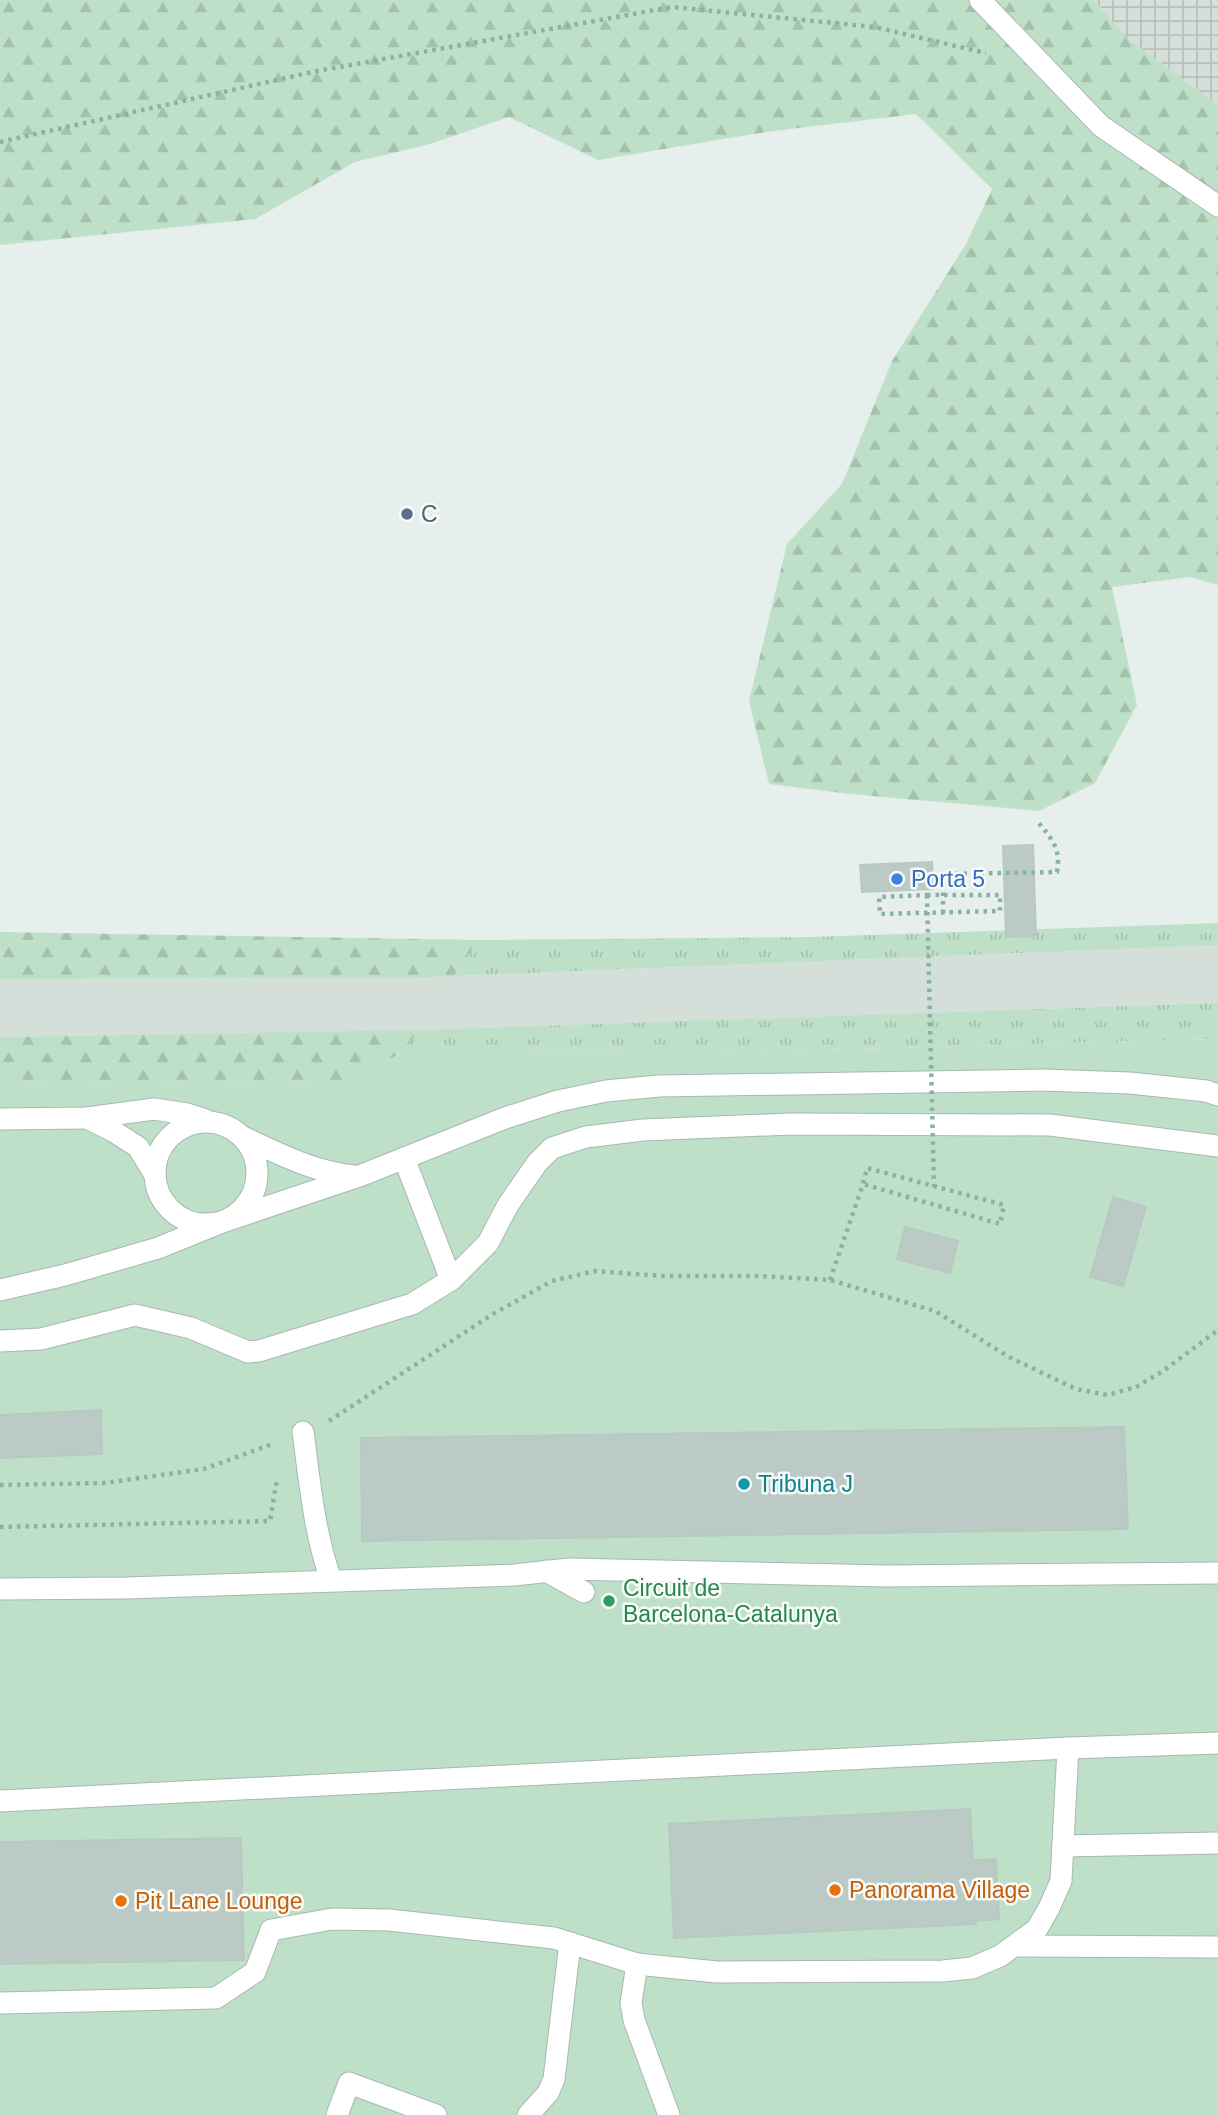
<svg xmlns="http://www.w3.org/2000/svg" width="1218" height="2115" viewBox="0 0 1218 2115" font-family="Helvetica,sans-serif">
	<style>
		.built { fill: #d4dfda }
		.industrial { fill: url(#industrial-grid) }
		.grass { fill: url(#grass-tufts) }
		.forest { fill: url(#forest-firs) }
		.pitch { fill: #bfe0c8 }
		.building { fill: #bbcac4; stroke: #b8c9c2; stroke-width: 2 }
		.lines { fill: none; stroke-linecap: round; stroke-linejoin: round }
		.minor-casing { stroke: #a8b8b2; stroke-width: 23 }
		.path { stroke: #86b3a5; stroke-width: 4.5; stroke-dasharray: 3.5 5; stroke-linecap: butt }
		.minor { stroke: #fff; stroke-width: 21 }
		.path-bridge { stroke: #86b3a5; stroke-width: 4.5; stroke-dasharray: 3.5 5; stroke-linecap: butt }
		.service-dot { fill: #5c6f8a; stroke: #f7fbf9; stroke-width: 2.5 }
		.shop-dot { fill: #3f7fe0; stroke: #f7fbf9; stroke-width: 2.5 }
		.culture-dot { fill: #0f9aa8; stroke: #f7fbf9; stroke-width: 2.5 }
		.leisure-dot { fill: #2e9e5b; stroke: #f7fbf9; stroke-width: 2.5 }
		.food-dot { fill: #e8710a; stroke: #f7fbf9; stroke-width: 2.5 }
		.labels { text-anchor: middle; dominant-baseline: central; stroke-width: 5; stroke-linejoin: round; paint-order: stroke }
		.service-label { font-size: 23px; fill: #4e5e75; stroke: #f7fbf9; text-anchor: start }
		.shop-label { font-size: 23px; fill: #366cbe; stroke: #f7fbf9; text-anchor: start }
		.culture-label { font-size: 23px; fill: #0d838f; stroke: #f7fbf9; text-anchor: start }
		.leisure-label { font-size: 23px; fill: #27864d; stroke: #f7fbf9; text-anchor: start }
		.food-label { font-size: 23px; fill: #c56008; stroke: #f7fbf9; text-anchor: start }
	</style>
	<defs>
		<pattern id="industrial-grid" width="8" height="8" patternUnits="userSpaceOnUse" patternTransform="scale(1.75)"><rect width="8" height="8" fill="#d4dfda"/><path d="M0 4h8M4 0v8" fill="none" stroke="#b6c1bc"/></pattern>
		<pattern id="grass-tufts" width="24" height="20" patternUnits="userSpaceOnUse" patternTransform="scale(1.75)"><rect width="24" height="20" fill="#bfe0c8"/><path d="M3 7l-1-3M5 7V3M7 7l1-3M15 17l-1-3M17 17v-4M19 17l1-3" fill="none" stroke="#a4c1ad"/></pattern>
		<pattern id="forest-firs" width="22" height="20" patternUnits="userSpaceOnUse" patternTransform="scale(1.75)"><rect width="22" height="20" fill="#bfe0c8"/><path d="M5 1l3.5 6h-7zM16 11l3.5 6h-7z" fill="#a4c1ad"/></pattern>
	</defs>
	<rect width="100%" height="100%" fill="#e6efeb"/>
	<polygon class="built" points="1218,945 1218,1003 395,1031 0,1037 0,979 405,978"/>
	<polygon class="industrial" points="1094,0 1218,0 1218,105 1127,38"/>
	<g class="grass">
		<polygon points="1218,923 1218,945 454,976 478,940 811,937"/>
		<polygon points="1218,1003 1218,1039 709,1053 404,1052 418,1030"/>
	</g>
	<g class="forest">
		<polygon points="0,0 1094,0 1127,38 1218,105 1218,585 1190,577 1112,587 1137,705 1095,783 1039,811 850,794 769,784 749,701 787,544 842,484 892,361 966,244 992,189 916,114 765,132 598,160 509,117 430,144 355,162 255,219 0,245"/>
		<polygon points="0,932 478,940 454,976 405,978 0,979"/>
		<polygon points="418,1030 404,1052 331,1087 0,1082 0,1037"/>
	</g>
	<polygon class="pitch" points="1218,1039 1218,2115 0,2115 0,1082 331,1087 404,1052 709,1053"/>
	<g class="building">
		<polygon points="1033,845 1036,936 1006,937 1003,846"/>
		<polygon points="932,862 933,889 862,892 860,865"/>
		<polygon points="1113,1197 1146,1207 1123,1286 1090,1277"/>
		<polygon points="905,1227 958,1241 950,1273 897,1259"/>
		<polygon points="101,1410 102,1454 0,1458 0,1415"/>
		<polygon points="1124,1427 1128,1529 362,1541 361,1438"/>
		<polygon points="970,1809 973,1860 996,1859 999,1919 976,1921 976,1924 674,1938 669,1824"/>
		<polygon points="241,1838 244,1960 0,1964 0,1842"/>
	</g>
	<g class="lines">
		<g class="minor-casing">
			<g id="minor">
				<polyline points="980,0 1101,126 1218,206"/>
				<polyline points="87,1118 113,1131 138,1147 155,1175"/>
				<polyline points="0,1119 87,1118 154,1109 187,1114 206,1120"/>
				<circle cx="206" cy="1173" r="51"/>
				<path d="M243,1137c36,17 71,35 111,39"/>
				<polyline points="404,1158 451,1280"/>
				<polyline points="0,1290 65,1275 158,1248 222,1222 362,1175 505,1118 558,1101 606,1091 659,1086 1043,1080 1130,1083 1206,1091 1218,1095"/>
				<polyline points="0,1341 41,1339 135,1315 191,1328 248,1352 259,1351 412,1304 451,1280 488,1243 508,1205 537,1163 552,1148 586,1137 643,1130 790,1124 1050,1125 1218,1146"/>
				<path d="M303,1432c7,51 11,100 28,148"/>
				<polyline points="546,1571 584,1592"/>
				<polyline points="0,1589 126,1588 514,1575 569,1569 887,1576 1218,1573"/>
				<polyline points="0,1801 1068,1748 1218,1743"/>
				<polyline points="1063,1846 1218,1843"/>
				<polyline points="1015,1946 1218,1947"/>
				<polyline points="637,1964 631,2003 634,2020 669,2115"/>
				<polyline points="0,2003 216,1998 255,1972 271,1930 332,1919 389,1920 554,1938 637,1964 717,1972 943,1971 972,1968 1000,1956 1037,1929 1049,1908 1061,1881 1068,1748"/>
				<polyline points="337,2115 349,2083 436,2115"/>
				<polyline points="528,2115 548,2093 554,2079 570,1943"/>
			</g>
		</g>
		<g class="path">
			<polyline points="0,142 317,71 672,7 874,27 986,53"/>
			<polygon points="927,895 1000,895 1000,911 880,914 879,897"/>
			<path d="M943,913v-39l114,-2c4,-24 -5,-33 -20,-51"/>
			<polyline points="830,1280 863,1184 867,1168 1004,1205 1000,1224 863,1184"/>
			<polyline points="329,1421 493,1314 552,1281 595,1271 663,1276 760,1276 830,1280 935,1311 1009,1357 1076,1389 1107,1395 1136,1387 1163,1371 1218,1330"/>
			<polyline points="0,1485 104,1483 204,1469 275,1443"/>
			<polyline points="0,1527 270,1521 277,1479"/>
		</g>
		<use href="#minor" class="minor"/>
		<polyline class="path-bridge" points="927,895 934,1187"/>
	</g>
	<circle class="service-dot" cx="407" cy="514" r="7"/>
	<circle class="shop-dot" cx="897" cy="879" r="7"/>
	<circle class="culture-dot" cx="744" cy="1484" r="7"/>
	<circle class="leisure-dot" cx="609" cy="1601" r="7"/>
	<g class="food-dot">
		<circle cx="835" cy="1890" r="7"/>
		<circle cx="121" cy="1901" r="7"/>
	</g>
	<g class="labels">
		<g class="service-label">
			<text x="421" y="514">C</text>
		</g>
		<g class="shop-label">
			<text x="911" y="879">Porta 5</text>
		</g>
		<g class="culture-label">
			<text x="758" y="1484">Tribuna J</text>
		</g>
		<g class="leisure-label">
			<text x="623" y="1588">Circuit de<tspan x="623" dy="26">Barcelona-Catalunya</tspan></text>
		</g>
		<g class="food-label">
			<text x="849" y="1890">Panorama Village</text>
			<text x="135" y="1901">Pit Lane Lounge</text>
		</g>
	</g>
</svg>
